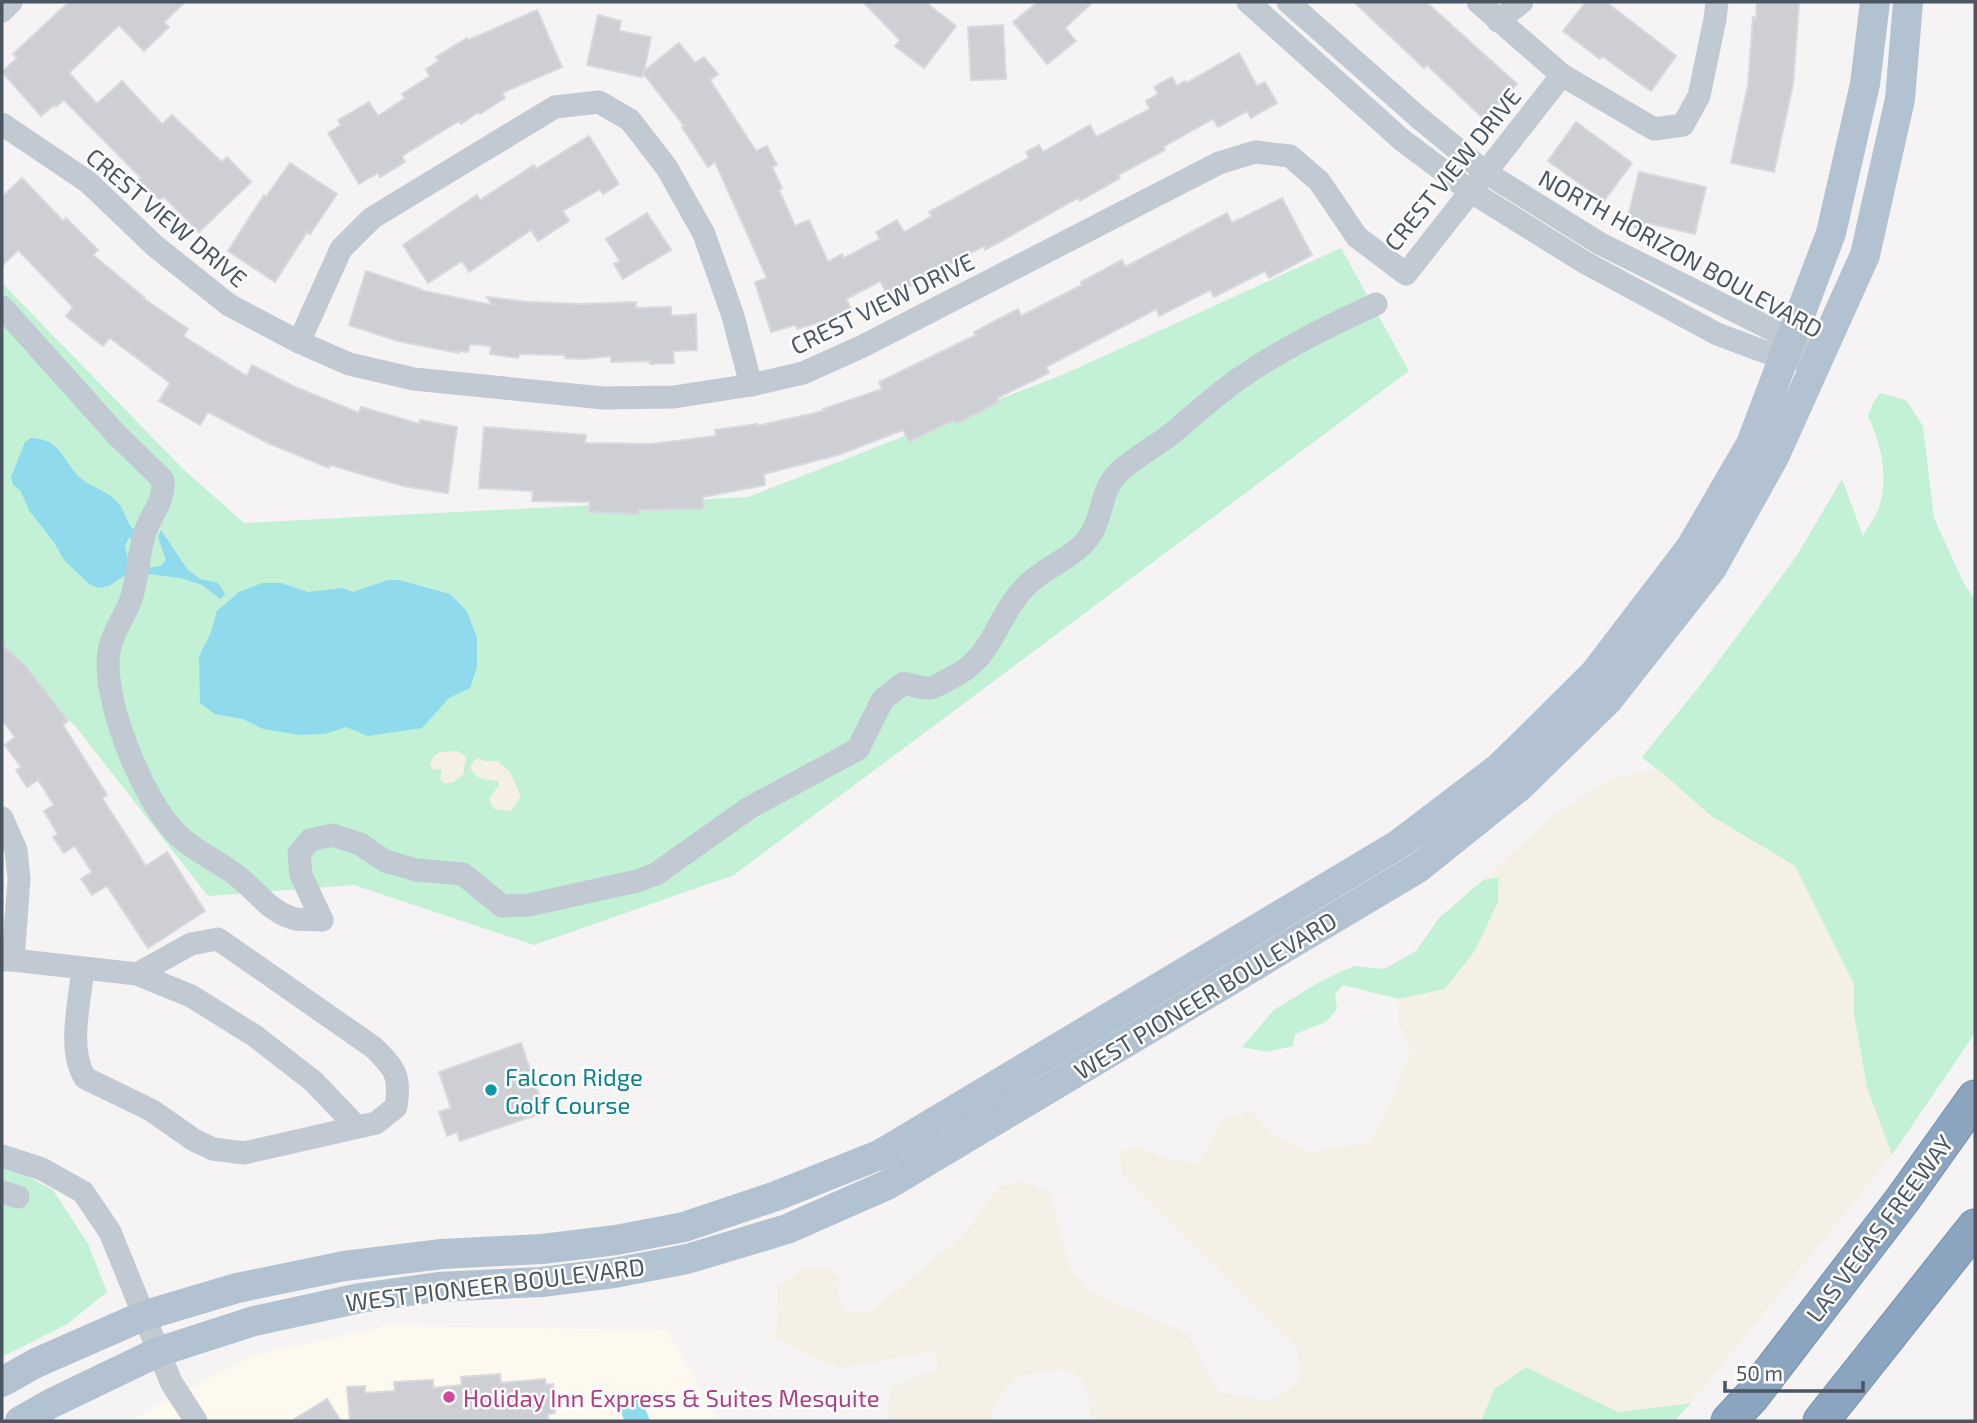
<svg xmlns="http://www.w3.org/2000/svg" width="1977" height="1423" viewBox="0 0 1977 1423" font-family="'Exo 2',sans-serif">
	<style>
		.commercial { fill: #fdf9ef }
		.green { fill: #c3f1d5 }
		.sand { fill: #f5f0e5 }
		.water { fill: #90daee }
		.building { fill: #cdcfd5; stroke: #d7d9de; stroke-width: 2 }
		.lines { fill: none; stroke-linecap: round; stroke-linejoin: round }
		.highway-casing { stroke: #7690ad; stroke-width: 37 }
		.minor { stroke: #c1cad2; stroke-width: 23 }
		.major { stroke: #b3c2d1; stroke-width: 30 }
		.highway { stroke: #8ba5c1; stroke-width: 35 }
		.culture-dot { fill: #0f9aa8; stroke: #fff; stroke-width: 2.5 }
		.hotel-dot { fill: #d1479c; stroke: #fff; stroke-width: 2.5 }
		.labels { text-anchor: middle; dominant-baseline: central; stroke-width: 5; stroke-linejoin: round; paint-order: stroke }
		.street-label { font-size: 24px; fill: #4a5661; stroke: #fff }
		.culture-label { font-size: 24px; fill: #0d838f; stroke: #fff; text-anchor: start }
		.hotel-label { font-size: 24px; fill: #b23c85; stroke: #fff; text-anchor: start }
	</style>
	<rect width="100%" height="100%" fill="#f5f3f3"/>
	<polygon class="commercial" points="387,1326 666,1330 719,1421 141,1421 138,1416 251,1356"/>
	<g class="green">
		<polygon points="1341,248 1409,371 734,875 534,945 354,885 208,896 76,727 2,656 2,283 182,468 244,523 748,497 1062,375"/>
		<path d="M1880,393l26,7 17,26 11,92 30,66 11,15v434l-83,122 -25,-67 -13,-73v-30l-59,-119 -84,-50 -69,-59 60,-74 94,-126 46,-78 21,57c5,-9 13,-19 16,-29 10,-30 2,-64 -11,-91l5,-13z"/>
		<polygon points="1499,877 1498,902 1475,951 1445,989 1399,999 1343,985 1335,994 1337,1009 1326,1022 1295,1034 1293,1046 1267,1052 1242,1047 1274,1010 1321,981 1354,966 1384,969 1416,951 1439,918 1483,880"/>
		<polygon points="2,1168 21,1173 53,1190 88,1244 107,1292 67,1324 2,1357"/>
		<polygon points="1526,1367 1618,1412 1691,1403 1674,1421 1481,1421 1494,1389"/>
	</g>
	<g class="sand">
		<polygon points="458,751 466,757 463,775 452,783 443,783 440,779 442,770 432,769 430,764 434,756 440,752"/>
		<path d="M479,758l5,3h14l12,11 11,24 -10,15 -17,-2 -5,-10 10,-14 -1,-4c-12,-2 -22,0 -28,-14l5,-7z"/>
		<polygon points="1658,769 1711,816 1795,866 1854,985 1854,1015 1867,1088 1892,1155 1691,1403 1618,1412 1526,1367 1494,1389 1481,1421 1094,1421 1090,1413 1088,1394 1081,1377 1059,1369 1018,1377 998,1396 990,1421 891,1421 887,1408 892,1387 937,1369 936,1351 843,1368 813,1357 776,1338 778,1286 803,1270 826,1265 840,1278 837,1298 847,1312 869,1313 963,1235 1000,1186 1024,1181 1050,1193 1070,1269 1090,1293 1188,1333 1203,1365 1220,1392 1271,1401 1300,1380 1298,1349 1122,1174 1119,1151 1138,1148 1175,1160 1199,1163 1221,1120 1250,1111 1273,1135 1311,1152 1370,1142 1395,1092 1410,1052 1398,1021 1399,999 1445,989 1475,951 1498,902 1499,877 1483,880 1553,816 1608,780"/>
	</g>
	<g class="water">
		<path d="M31,438c33,1 32,27 52,42 13,9 27,12 37,25 6,9 7,21 17,27v4l-8,2 -4,8 6,25 -22,15 -11,2 -9,-4 -25,-24 -10,-18 -24,-30 -10,-22 -7,-5 -2,-8 14,-35z"/>
		<polygon points="161,530 187,569 200,579 218,583 225,594 220,599 202,585 180,578 148,574 146,568 161,566 166,560 158,537"/>
		<polygon points="388,580 399,580 450,594 466,610 477,637 477,667 470,688 449,698 422,728 368,736 346,727 325,734 300,735 263,729 243,719 215,714 200,703 199,657 211,632 217,611 239,592 262,583 281,583 308,592 343,588 353,592"/>
		<polygon points="640,1395 650,1421 625,1421 619,1409"/>
	</g>
	<g class="building">
		<polygon points="69,2 185,2 164,22 169,27 144,51 119,25 69,73 97,104 122,81 162,124 172,115 222,162 227,157 251,182 199,232 164,197 160,200 139,180 141,178 64,100 56,107 54,105 41,116 2,72 17,58 13,54"/>
		<polygon points="863,2 925,2 956,26 924,68 895,46 900,40"/>
		<polygon points="1038,2 1093,2 1065,28 1076,41 1047,64 1013,22"/>
		<polygon points="1354,2 1426,2 1517,84 1484,119 1427,65 1424,68"/>
		<polygon points="1586,2 1606,2 1676,56 1651,91 1602,56 1600,59 1563,31"/>
		<polygon points="1757,2 1799,2 1793,84 1774,172 1731,163 1748,85 1753,17 1756,18"/>
		<polygon points="537,10 562,67 502,93 505,98 480,114 478,112 461,124 459,121 402,156 405,162 380,177 378,173 359,184 328,133 341,125 338,120 369,102 378,116 405,98 402,94 430,76 426,69 439,61 436,57 467,38 469,40"/>
		<polygon points="598,15 621,21 619,31 651,37 644,71 679,43 695,63 704,57 718,74 710,80 756,151 767,146 777,165 772,167 782,188 779,190 795,226 809,220 828,262 842,254 844,258 880,239 876,232 897,220 904,232 932,216 929,212 1029,158 1026,152 1039,145 1043,152 1090,125 1096,137 1150,109 1146,101 1158,94 1154,87 1172,77 1177,86 1185,81 1186,83 1239,53 1257,86 1265,82 1277,103 1251,118 1247,111 1218,127 1213,119 1163,147 1165,150 1118,175 1120,178 1080,201 1078,198 985,250 984,246 889,297 880,281 846,299 853,312 839,320 837,317 797,329 795,325 771,332 755,282 767,278 715,162 708,167 682,127 684,126 643,73 642,77 587,65"/>
		<polygon points="1003,25 1006,79 971,80 968,27"/>
		<polygon points="1576,122 1632,163 1604,201 1548,161"/>
		<polygon points="589,136 619,184 603,194 600,189 563,211 569,221 538,241 531,230 469,272 462,261 428,283 403,245 477,195 480,200 534,165 536,169"/>
		<polygon points="290,163 337,194 310,234 307,232 275,282 228,251 264,195 266,197"/>
		<polygon points="1639,172 1706,187 1695,234 1648,223 1646,230 1626,225"/>
		<polygon points="22,178 63,221 66,218 98,250 93,255 144,297 143,298 188,329 183,336 247,376 252,365 295,387 359,413 361,407 420,424 420,420 457,427 448,493 403,486 330,465 329,468 268,443 208,412 200,425 159,401 170,383 110,338 103,346 66,316 73,307 18,250 2,266 2,197"/>
		<polygon points="1282,198 1312,255 1269,278 1265,271 1214,297 1210,290 1159,316 1156,309 1046,367 1049,373 997,398 999,402 956,424 954,420 909,442 903,430 838,455 764,474 765,485 703,497 704,509 638,510 638,514 589,512 590,502 532,501 533,491 479,488 484,427 586,435 585,443 651,444 716,436 715,430 757,424 757,426 824,411 823,409 882,389 879,382 976,335 974,332 1018,309 1021,316 1082,285 1081,282 1122,260 1125,267 1227,213 1232,223"/>
		<polygon points="647,213 671,250 623,279 614,264 620,261 606,239"/>
		<polygon points="366,271 420,289 419,290 492,305 487,297 527,302 582,304 636,302 636,308 671,307 671,316 696,314 697,350 673,351 674,363 650,364 650,361 611,362 611,356 583,359 565,358 565,355 519,354 518,358 490,354 491,346 470,344 468,352 459,351 459,353 398,341 349,325"/>
		<polygon points="2,645 25,665 68,721 63,725 107,795 102,798 146,866 167,852 205,911 148,948 107,886 92,895 81,879 92,872 75,846 64,853 53,837 58,834 44,811 54,805 38,780 27,787 16,770 21,767 5,745 15,737 2,720"/>
		<polygon points="521,1043 545,1112 460,1141 457,1132 447,1136 439,1112 451,1108 439,1072"/>
		<polygon points="500,1374 501,1383 545,1379 546,1385 553,1384 555,1413 548,1414 548,1421 350,1421 347,1387 365,1386 365,1393 395,1391 394,1382 433,1380 433,1388 462,1385 461,1377"/>
		<polygon points="327,1399 341,1421 291,1421"/>
	</g>
	<g class="lines">
		<g class="highway-casing">
			<g id="highway">
				<polyline points="1729,1421 1752,1396 1903,1199 1975,1098"/>
				<polyline points="1821,1421 1975,1227"/>
			</g>
		</g>
		<g class="minor">
			<polyline points="1248,2 1402,140 1470,191 1584,262 1717,334 1784,359 1819,358"/>
			<polyline points="1288,2 1418,117 1485,172 1599,243 1771,329 1805,348"/>
			<polyline points="1478,2 1562,75 1654,129 1683,125 1699,96 1715,19 1717,2"/>
			<polyline points="2,11 11,2"/>
			<polyline points="1498,21 1522,2"/>
			<polyline points="2,124 88,182 155,246 229,305 299,342 349,364 414,379 603,398 674,397 751,385 803,373 861,347 1219,163 1255,152 1290,156 1319,181 1357,237 1406,274 1562,75"/>
			<path d="M2,307l114,127 47,46c2,22 -13,35 -19,55 -6,21 -6,46 -14,67 -6,15 -16,29 -20,44 -12,47 34,158 69,190 17,16 39,25 57,39 19,14 35,39 60,44 8,1 18,0 26,1"/>
			<polyline points="299,342 341,249 372,218 555,107 599,102 630,120 667,168 704,234 733,316 751,385"/>
			<polyline points="2,818 16,850 19,879 13,960"/>
			<path d="M322,920l-21,-45 -2,-22 11,-13 22,-5 28,9 25,17 31,9 47,4 39,32 27,-1 108,-24 19,-7 93,-66 109,-59 25,-50 21,-16c7,2 18,6 26,5 6,-1 13,-6 19,-9 45,-20 46,-61 76,-92 19,-20 53,-31 66,-53 13,-21 9,-44 28,-62 17,-16 38,-26 56,-41 21,-18 42,-37 65,-53 43,-30 89,-52 136,-74"/>
			<path d="M2,960h11l124,14 54,-30 27,-5 155,108c22,21 28,29 23,60l-20,16 -132,30 -31,-4 -19,-9 -43,-30 -66,-32c-18,-29 -5,-77 -2,-110"/>
			<polyline points="137,974 191,996 255,1036 313,1081 357,1127"/>
			<polyline points="2,1156 42,1169 83,1192 110,1232 171,1382 196,1421"/>
			<polyline points="2,1192 18,1197"/>
		</g>
		<g class="major">
			<polyline points="2,1382 36,1363 143,1316 237,1288 344,1266 442,1254 542,1249 616,1240 684,1227 776,1196 879,1155 1399,844 1500,767 1594,674 1691,547 1751,444 1831,233 1865,84 1875,2"/>
			<polyline points="20,1421 52,1403 158,1352 254,1321 360,1298 438,1287 541,1282 614,1273 687,1259 787,1229 887,1185 1418,868 1519,787 1608,700 1712,568 1774,457 1865,255 1900,99 1908,2"/>
		</g>
		<use href="#highway" class="highway"/>
	</g>
	<circle class="culture-dot" cx="491" cy="1090" r="7"/>
	<circle class="hotel-dot" cx="449" cy="1397" r="7"/>
	<g class="labels">
		<g class="street-label">
			<text transform="translate(1452 169) rotate(-51)">CREST VIEW DRIVE</text>
			<text transform="translate(167 217) rotate(40)">CREST VIEW DRIVE</text>
			<text transform="translate(1681 253) rotate(29)">NORTH HORIZON BOULEVARD</text>
			<text transform="translate(882 303) rotate(-26)">CREST VIEW DRIVE</text>
			<text transform="translate(1205 995) rotate(-31)">WEST PIONEER BOULEVARD</text>
			<text transform="translate(1879 1228) rotate(-53)">LAS VEGAS FREEWAY</text>
			<text transform="translate(495 1284) rotate(-7)">WEST PIONEER BOULEVARD</text>
		</g>
		<g class="culture-label">
			<text x="505" y="1076">Falcon Ridge<tspan x="505" dy="28">Golf Course</tspan></text>
		</g>
		<g class="hotel-label">
			<text x="463" y="1397">Holiday Inn Express &amp; Suites Mesquite</text>
		</g>
	</g>
	<rect width="1977" height="1423" fill="none" stroke="#4a5661" stroke-width="7"/>
	<path d="M1725 1381v10h138v-10" fill="none" stroke="#4a5661" stroke-width="3.5"/>
	<text x="1736" y="1381" font-size="21" fill="#4a5661" stroke="#ffffff" stroke-width="5" paint-order="stroke">50 m</text>
</svg>
